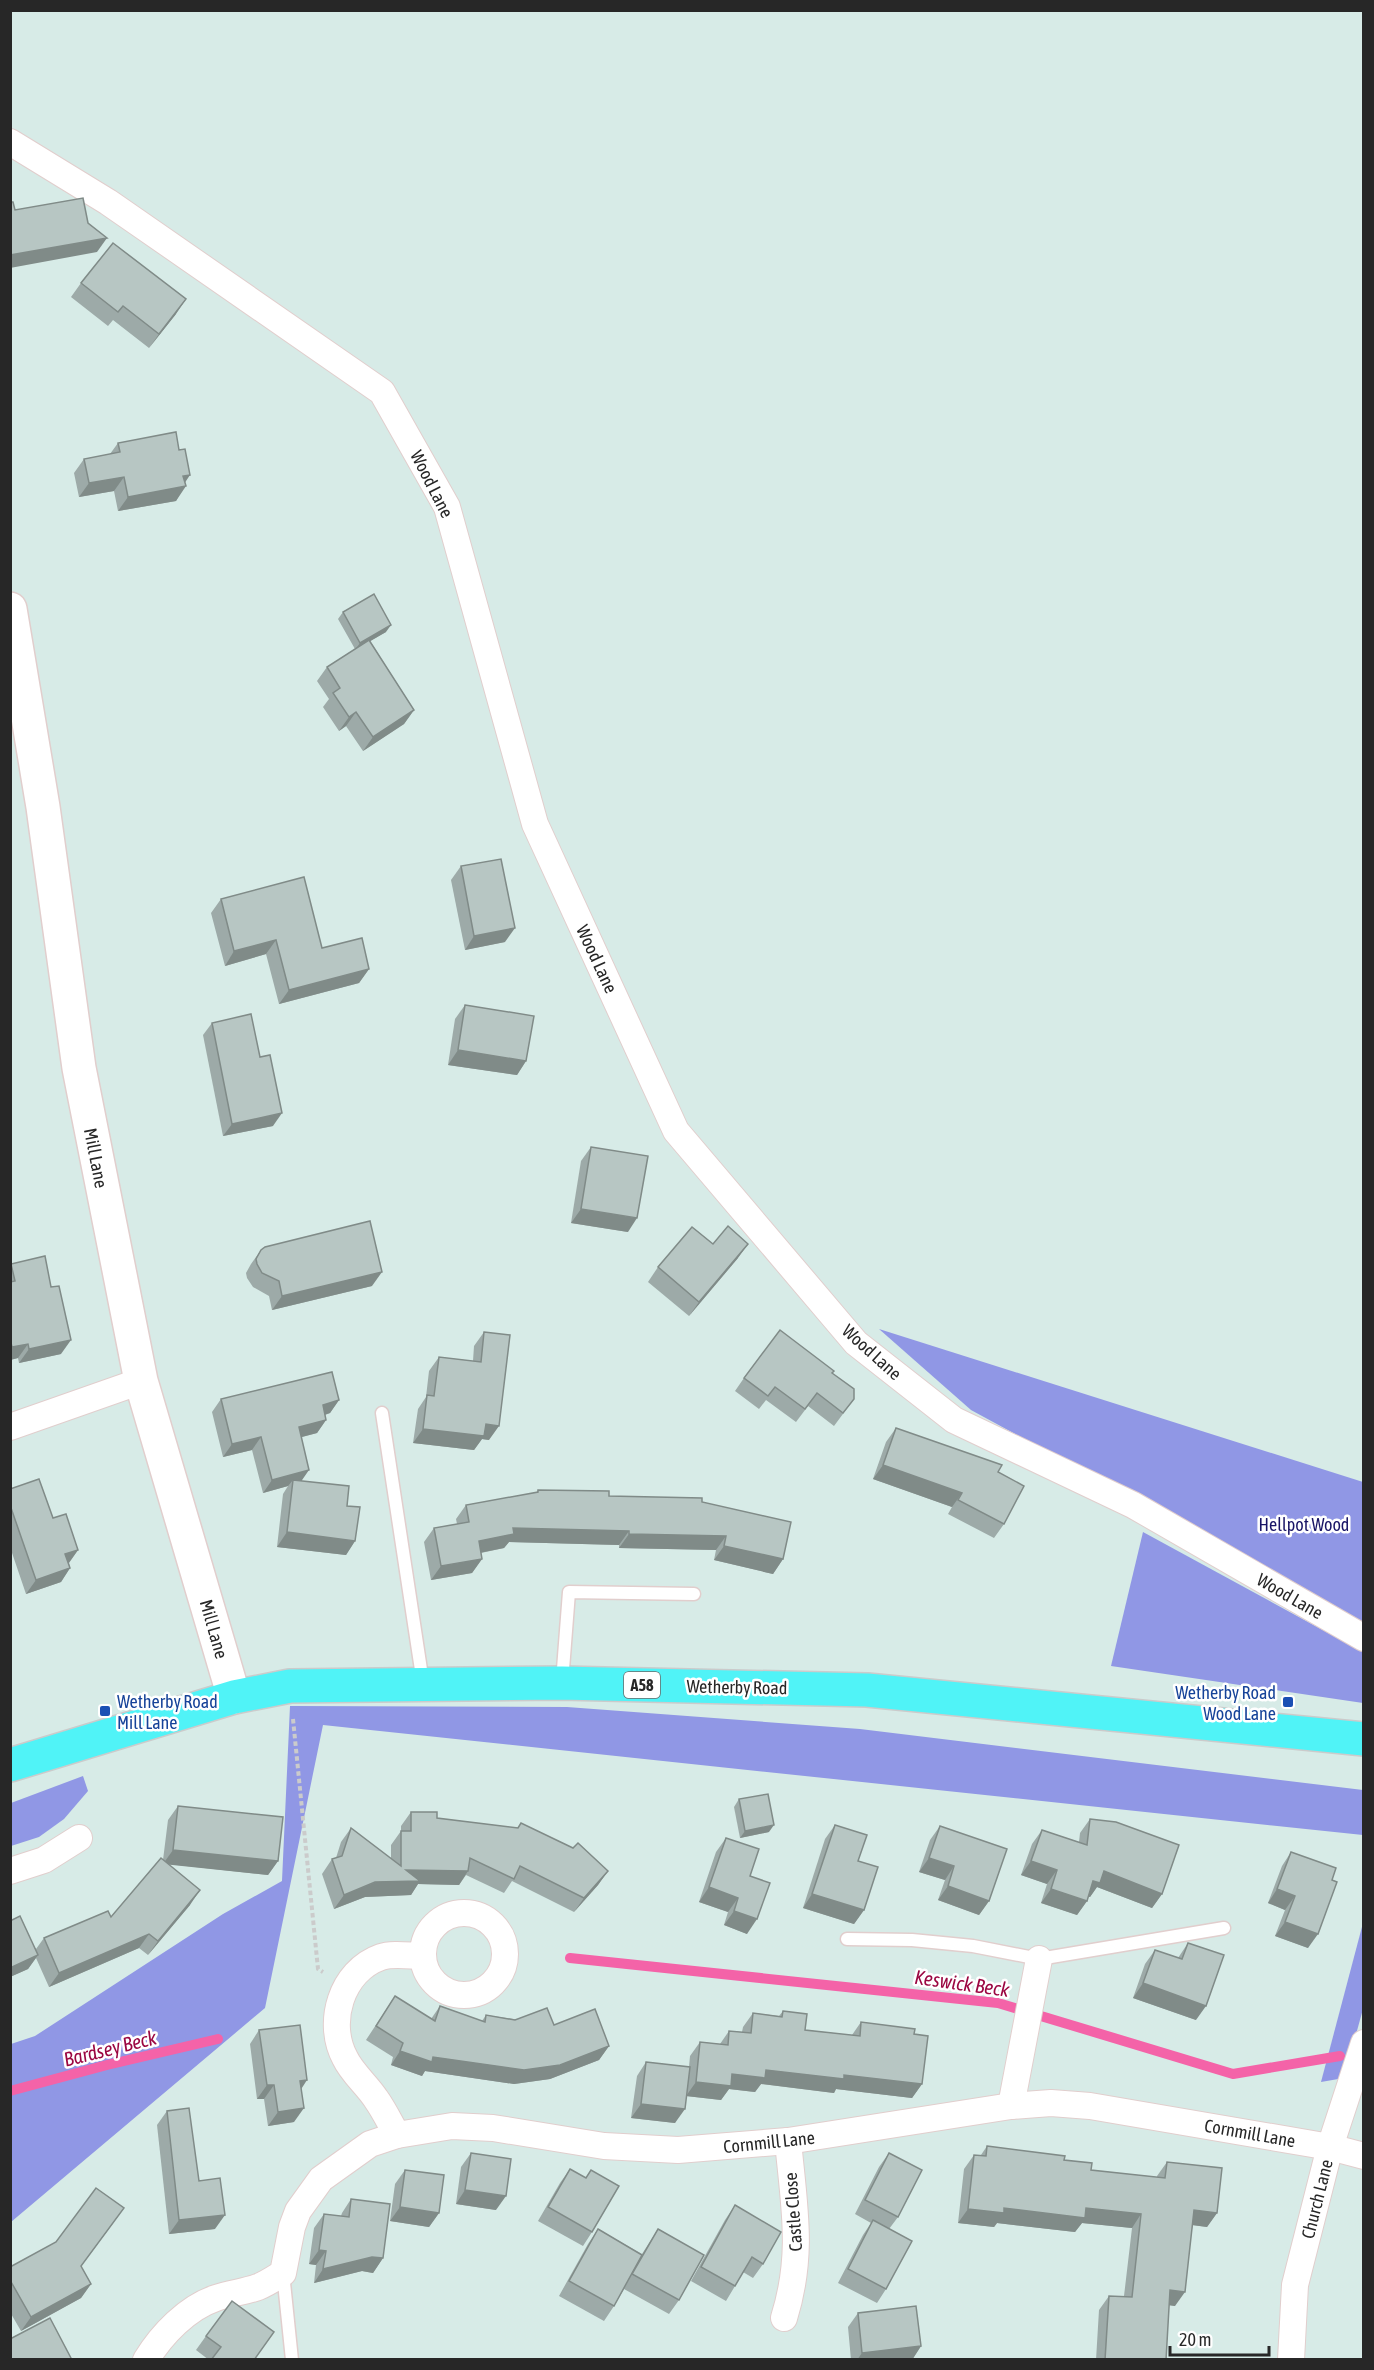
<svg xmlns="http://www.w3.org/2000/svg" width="1374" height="2370" viewBox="0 0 1374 2370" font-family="'Asap Condensed',sans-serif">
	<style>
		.green { fill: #9097e5 }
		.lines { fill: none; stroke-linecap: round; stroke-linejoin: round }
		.stream { stroke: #f463a8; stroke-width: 10 }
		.lane-casing { stroke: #e1cecd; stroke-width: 15 }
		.street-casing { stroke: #e1cecd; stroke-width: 28 }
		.secondary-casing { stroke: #e1cecd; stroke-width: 36 }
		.primary-casing { stroke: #cbcbcb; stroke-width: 36 }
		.path { stroke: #cbcbcb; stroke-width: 4; stroke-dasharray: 4.5 3; stroke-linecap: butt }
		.lane { stroke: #fff; stroke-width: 12 }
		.street { stroke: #fff; stroke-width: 26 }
		.secondary { stroke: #fff; stroke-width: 33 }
		.primary { stroke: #50f3f7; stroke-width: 33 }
		.wall { fill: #9daaa8 }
		.shaded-wall { fill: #808b88 }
		.building { fill: #b7c6c3; stroke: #808b88; stroke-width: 1.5 }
		.transit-dot { fill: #1a4fb4; stroke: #fff; stroke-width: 2 }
		.labels { text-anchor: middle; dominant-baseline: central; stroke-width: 5; stroke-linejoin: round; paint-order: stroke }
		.shield { fill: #fff; stroke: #686868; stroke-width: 1.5 }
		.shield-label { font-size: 16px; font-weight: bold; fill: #272727 }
		.street-label { font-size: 18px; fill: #272727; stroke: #fff }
		.park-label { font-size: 18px; fill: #191566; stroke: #fff }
		.transit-label { font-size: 18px; fill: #164399; stroke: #fff; text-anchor: end }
		.water-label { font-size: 20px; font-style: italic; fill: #9b0742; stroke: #fff }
	</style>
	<rect width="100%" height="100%" fill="#d7ebe7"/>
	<g class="green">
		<polygon points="879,1329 1363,1482 1363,1622 971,1410"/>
		<polygon points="1143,1532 1363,1652 1363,1703 1111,1666"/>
		<polygon points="290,1706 567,1707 860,1729 1363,1790 1363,1835 323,1725 265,2008 11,2222 11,2044 35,2036 223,1914 282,1881"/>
		<polygon points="83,1776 88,1791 64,1819 39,1837 11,1846 11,1803"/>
		<polygon points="1363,1923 1363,2009 1344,2078 1321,2082"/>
	</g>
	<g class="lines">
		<g class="stream">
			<polyline points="570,1958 998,2003 1233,2074 1340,2056"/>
			<polyline points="10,2091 107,2065 218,2039"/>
		</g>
		<g class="lane-casing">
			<g id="lane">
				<polyline points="382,1413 423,1683"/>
				<polyline points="562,1682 569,1592 694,1594"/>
				<polyline points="847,1939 912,1940 973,1946 1039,1959 1224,1928"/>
				<polyline points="283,2273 292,2360"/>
			</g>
		</g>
		<g class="street-casing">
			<g id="street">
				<polyline points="10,142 108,202 382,392 447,507 535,824 676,1131 856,1343 954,1420 1133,1505 1364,1638"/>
				<polyline points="10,1427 141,1381"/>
				<polyline points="10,1871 44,1860 79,1838"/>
				<circle cx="464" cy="1954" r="41"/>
				<polyline points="1011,2106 1039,1959"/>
				<path d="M397,2135c-7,-12 -13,-25 -21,-36 -9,-14 -24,-26 -31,-41 -19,-35 -4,-87 36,-101 11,-4 30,-1 42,-1"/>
				<path d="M784,2318c20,-64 10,-112 4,-177"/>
				<path d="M146,2360c16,-26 41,-52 70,-62 14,-5 29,-6 42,-11 8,-3 17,-9 25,-14l9,-46 6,-16 23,-32 49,-35 27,-9 55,-9 41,2 111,18 74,4 110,-9 223,-35 40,-3 39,3 240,41 34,9"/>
				<polyline points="1291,2360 1295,2285 1330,2147 1364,2043"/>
			</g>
		</g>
		<g class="secondary-casing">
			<polyline id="secondary" points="10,609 43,807 79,1068 141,1381 234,1697"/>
		</g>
		<g class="primary-casing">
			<polyline id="primary" points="10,1765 234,1697 290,1686 562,1683 867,1690 1364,1739"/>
		</g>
		<polyline class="path" points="293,1719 318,1969 323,1972"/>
		<use href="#lane" class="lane"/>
		<use href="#street" class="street"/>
		<use href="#secondary" class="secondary"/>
		<use href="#primary" class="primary"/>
	</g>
	<g class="wall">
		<polygon points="81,283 176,314 149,348 113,320 108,326 71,297"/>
		<polygon points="118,443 185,483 176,501 118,511 114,491 79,497 74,473 84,459 110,454"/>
		<polygon points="343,612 386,632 370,641 414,710 404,724 363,751 346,726 339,731 323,707 329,699 317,681 327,667 355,649 338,619"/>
		<polygon points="461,866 505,942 465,950 451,880"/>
		<polygon points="221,899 322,948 369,969 359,983 279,1004 266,954 225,966 211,913"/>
		<polygon points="465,1005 526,1061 517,1075 448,1065 455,1019"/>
		<polygon points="212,1023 273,1126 223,1136 203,1035"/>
		<polygon points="591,1147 628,1232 571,1223 581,1161"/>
		<polygon points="713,1244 738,1258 689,1316 648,1282 658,1267"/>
		<polygon points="261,1250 372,1286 272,1310 269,1296 253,1287 247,1278 246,1273 251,1264"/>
		<polygon points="10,1264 61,1354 19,1363 18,1358 10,1360"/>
		<polygon points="484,1332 489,1440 482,1439 474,1450 413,1443 418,1409 426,1397 429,1371 439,1357 473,1361 474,1346"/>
		<polygon points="832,1373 854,1399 834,1426 808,1406 796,1422 766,1400 759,1409 735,1391 744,1378"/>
		<polygon points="221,1399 339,1400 330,1413 325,1415 326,1420 317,1433 302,1437 302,1481 347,1506 355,1541 346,1555 277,1547 283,1494 288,1486 263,1493 252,1450 223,1457 212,1412"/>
		<polygon points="896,1428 998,1472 1004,1524 994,1538 948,1514 952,1507 873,1479 886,1442"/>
		<polygon points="10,1489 53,1518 78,1550 69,1563 70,1568 61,1582 26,1594 10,1547"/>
		<polygon points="538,1490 609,1496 702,1502 783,1559 773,1574 714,1560 716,1550 619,1548 619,1545 509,1542 504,1548 481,1553 482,1559 472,1573 431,1580 424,1542 434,1528 457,1524 456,1519 466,1505 536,1493"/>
		<polygon points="739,1799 769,1832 740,1838 734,1807"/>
		<polygon points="178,1806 278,1861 268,1875 168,1864 190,1905 148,1955 139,1948 49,1987 36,1958 28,1969 10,1977 10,1921 36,1949 44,1938 111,1917 163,1860 168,1820"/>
		<polygon points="411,1812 437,1818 518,1828 521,1823 573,1848 608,1871 598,1885 574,1912 512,1881 504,1893 466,1875 459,1885 418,1884 411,1895 365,1897 334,1909 322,1874 332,1859 336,1858 341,1842 351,1828 391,1859 391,1845 401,1831 401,1826"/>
		<polygon points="1090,1819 1162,1894 1152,1908 1097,1887 1090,1897 1088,1897 1087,1901 1077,1915 1041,1903 1047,1884 1021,1875 1032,1844 1042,1830 1079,1842 1080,1833"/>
		<polygon points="835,1825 858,1861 864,1910 854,1924 803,1908 825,1839"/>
		<polygon points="940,1826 989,1901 979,1915 938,1900 945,1880 919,1872 930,1840"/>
		<polygon points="726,1838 750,1876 747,1934 724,1925 728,1912 699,1902 716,1852"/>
		<polygon points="1291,1852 1332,1880 1308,1948 1275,1936 1285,1910 1268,1903 1282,1866"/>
		<polygon points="1188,1943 1196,2020 1133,1998 1145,1964 1155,1950 1178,1958"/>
		<polygon points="395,1996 431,2019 440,2006 482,2021 486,2015 554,2025 609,2046 599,2060 550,2079 514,2084 425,2071 422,2076 391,2065 393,2057 366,2040"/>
		<polygon points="783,2011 805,2030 852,2035 861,2022 914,2034 922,2084 912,2098 836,2089 834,2093 761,2084 755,2092 729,2089 721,2100 686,2096 675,2123 631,2118 637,2076 646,2062 689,2067 690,2056 700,2042 720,2044 729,2031 742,2032 743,2027 753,2013 779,2016"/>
		<polygon points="259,2030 301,2089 294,2122 268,2126 264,2099 257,2099 250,2044"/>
		<polygon points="167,2111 199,2181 215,2229 169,2234 157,2125"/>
		<polygon points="987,2146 1064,2160 1091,2170 1157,2177 1157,2176 1167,2162 1217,2213 1207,2227 1193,2225 1175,2306 1169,2305 1166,2360 1096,2360 1099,2310 1109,2296 1124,2296 1132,2228 1082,2223 1075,2232 997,2223 994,2227 958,2223 964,2169 974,2155 981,2155"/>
		<polygon points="471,2153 496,2210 456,2204 461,2167"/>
		<polygon points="889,2153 898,2217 889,2229 886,2289 877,2303 838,2283 863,2235 871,2223 855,2214 879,2167"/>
		<polygon points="570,2169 586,2178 591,2170 592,2232 583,2246 538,2221 560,2183"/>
		<polygon points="405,2170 439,2213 429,2227 390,2221 395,2184"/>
		<polygon points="351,2199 383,2258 373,2273 362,2271 314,2283 316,2265 309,2264 314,2228 324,2214 341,2216 342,2213"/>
		<polygon points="735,2205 763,2264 753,2278 743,2272 735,2286 726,2301 691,2281 725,2220"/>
		<polygon points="114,2222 81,2266 91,2284 81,2298 21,2331 10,2312 10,2267"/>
		<polygon points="598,2229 642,2254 658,2229 679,2300 669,2314 624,2289 614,2306 604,2321 559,2296 588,2244"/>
		<polygon points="858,2313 921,2346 912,2360 851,2360 848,2327"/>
		<polygon points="206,2336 254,2360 209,2360 196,2350"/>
	</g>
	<g class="shaded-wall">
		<polygon points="107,238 97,252 10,268 10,255"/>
		<polygon points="186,299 176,314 149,348 159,334"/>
		<polygon points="190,475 182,487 186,486 176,501 118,511 128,497 183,476"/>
		<polygon points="124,477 114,491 79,497 89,483"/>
		<polygon points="391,625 386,632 355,650 360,643"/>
		<polygon points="414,710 404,724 363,751 373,737"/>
		<polygon points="356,712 346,726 339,731 349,717"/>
		<polygon points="515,928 505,942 465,950 474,936"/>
		<polygon points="276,940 266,954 225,966 234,951"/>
		<polygon points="369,969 359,983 279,1004 289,990"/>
		<polygon points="458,1050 526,1061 517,1075 448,1065"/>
		<polygon points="282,1113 273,1126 223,1136 232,1124"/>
		<polygon points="581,1209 637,1218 628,1232 571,1223"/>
		<polygon points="748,1244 738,1258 689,1316 699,1302"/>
		<polygon points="382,1272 372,1286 272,1310 282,1296"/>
		<polygon points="71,1340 61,1354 19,1363 29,1349"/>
		<polygon points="28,1344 18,1358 10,1360 10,1350 12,1347"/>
		<polygon points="339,1400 330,1413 314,1418 323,1405"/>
		<polygon points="326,1420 317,1433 290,1440 299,1427"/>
		<polygon points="486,1424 499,1426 489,1440 482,1439 474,1450 413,1443 423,1429"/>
		<polygon points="261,1437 252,1450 223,1457 232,1444"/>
		<polygon points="883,1465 962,1493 952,1507 873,1479"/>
		<polygon points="309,1470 300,1483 293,1480 288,1486 263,1493 272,1480"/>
		<polygon points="513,1528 629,1531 619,1545 509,1542 504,1548 469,1555 479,1541"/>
		<polygon points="287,1532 355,1541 346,1555 277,1547"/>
		<polygon points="629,1534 726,1536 716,1550 619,1548"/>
		<polygon points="724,1546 783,1559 773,1574 714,1560"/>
		<polygon points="78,1550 68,1564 65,1554"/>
		<polygon points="482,1559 472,1573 431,1580 441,1566"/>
		<polygon points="70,1568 61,1582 26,1594 36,1580"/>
		<polygon points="774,1825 769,1832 740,1838 745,1831"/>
		<polygon points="173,1850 278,1861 268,1875 163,1864"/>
		<polygon points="929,1858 954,1866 945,1880 919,1872"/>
		<polygon points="1031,1861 1057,1870 1047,1884 1021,1875"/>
		<polygon points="406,1870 468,1871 459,1885 418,1884 411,1895 365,1897 334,1909 344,1895"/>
		<polygon points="608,1871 598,1885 574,1912 584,1898"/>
		<polygon points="1104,1871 1162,1894 1152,1908 1097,1887 1090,1897 1084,1895 1093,1881"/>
		<polygon points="948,1886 989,1901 979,1915 938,1900"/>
		<polygon points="709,1887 738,1898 728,1912 699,1902"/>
		<polygon points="1051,1889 1087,1901 1077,1915 1041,1903"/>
		<polygon points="1277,1889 1295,1896 1285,1910 1268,1903"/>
		<polygon points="200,1890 190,1905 148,1955 158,1941"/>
		<polygon points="812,1894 864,1910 854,1924 803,1908"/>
		<polygon points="734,1911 757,1919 747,1934 724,1925"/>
		<polygon points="1285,1922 1318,1934 1308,1948 1275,1936"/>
		<polygon points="149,1934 139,1948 49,1987 59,1973"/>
		<polygon points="38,1955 28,1969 10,1977 10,1968"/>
		<polygon points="1143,1983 1206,2006 1196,2020 1133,1998"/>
		<polygon points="609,2046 599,2060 550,2079 514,2084 425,2071 422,2076 391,2065 400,2051"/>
		<polygon points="766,2070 844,2075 922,2084 912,2098 836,2089 834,2093 761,2084 755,2092 729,2089 721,2100 686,2096 696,2082 732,2074"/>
		<polygon points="307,2080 298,2094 300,2081"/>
		<polygon points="267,2085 274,2085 264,2099 257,2099"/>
		<polygon points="641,2104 685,2109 675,2123 631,2118"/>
		<polygon points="304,2108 294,2122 268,2126 278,2112"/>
		<polygon points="465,2190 506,2196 496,2210 456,2204"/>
		<polygon points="400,2207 439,2213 429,2227 390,2221"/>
		<polygon points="1086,2208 1141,2214 1132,2228 1082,2223 1075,2232 997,2223 994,2227 958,2223 968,2209"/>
		<polygon points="1194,2210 1217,2213 1207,2227 1184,2224"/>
		<polygon points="225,2215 215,2229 169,2234 179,2220"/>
		<polygon points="319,2250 326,2251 316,2265 309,2264"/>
		<polygon points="372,2257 383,2258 373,2273 362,2271 314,2283 323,2269"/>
		<polygon points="91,2284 81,2298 21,2331 31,2317"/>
		<polygon points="1170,2290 1185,2292 1175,2306 1160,2304"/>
		<polygon points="921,2346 912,2360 857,2360 862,2353"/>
	</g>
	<g class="building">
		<polygon points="83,198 88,223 107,238 10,255 10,202 13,202 15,210"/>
		<polygon points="113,243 186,299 159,334 123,306 118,312 81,283"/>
		<polygon points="176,432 179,450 185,449 190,475 183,476 186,486 128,497 124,477 89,483 84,459 120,452 118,443"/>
		<polygon points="374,594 391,625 360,643 343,612"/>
		<polygon points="369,640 414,710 373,737 356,712 349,717 333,693 340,688 327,667"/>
		<polygon points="501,859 515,928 474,936 461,866"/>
		<polygon points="304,877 322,948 362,938 369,969 289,990 276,940 234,951 221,899"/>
		<polygon points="465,1005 534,1016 526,1061 458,1050"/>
		<polygon points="251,1014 260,1057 270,1055 282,1113 232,1124 212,1023"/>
		<polygon points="591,1147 648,1156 637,1218 581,1209"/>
		<polygon points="370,1221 382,1272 282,1296 279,1281 262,1273 257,1264 256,1259 261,1250 265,1247"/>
		<polygon points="728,1226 748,1244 699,1302 658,1267 692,1227 713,1244"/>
		<polygon points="45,1256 51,1287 59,1286 71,1340 29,1349 28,1344 12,1347 10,1339 10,1282 15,1281 11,1264"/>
		<polygon points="780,1330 834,1371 832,1373 854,1389 854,1399 843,1413 817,1393 805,1409 775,1387 768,1396 744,1378"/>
		<polygon points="484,1332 510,1335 499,1426 486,1424 484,1436 423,1429 427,1395 434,1396 439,1357 481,1362"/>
		<polygon points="332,1372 339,1400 323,1405 326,1420 299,1427 309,1470 272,1480 261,1437 232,1444 221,1399"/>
		<polygon points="896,1428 1002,1465 998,1472 1024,1486 1004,1524 958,1500 962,1493 883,1465"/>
		<polygon points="39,1479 53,1518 66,1514 78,1550 65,1554 70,1568 36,1580 10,1505 10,1489"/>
		<polygon points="293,1480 349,1486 347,1506 360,1507 355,1541 287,1532"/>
		<polygon points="538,1490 609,1491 609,1496 702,1498 702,1502 791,1522 783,1559 724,1546 726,1536 629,1534 629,1531 513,1528 514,1534 479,1541 482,1559 441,1566 434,1528 469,1522 466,1505 538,1492"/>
		<polygon points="768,1794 774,1825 745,1831 739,1799"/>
		<polygon points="178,1806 283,1817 278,1861 173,1850"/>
		<polygon points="411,1812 437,1812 437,1818 518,1828 521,1823 573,1848 578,1843 608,1871 584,1898 520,1866 514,1879 470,1858 468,1871 406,1870 420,1881 375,1882 344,1895 332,1859 342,1856 351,1828 401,1866 401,1831 411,1831"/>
		<polygon points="1090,1819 1116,1822 1179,1845 1162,1894 1104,1871 1100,1883 1093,1881 1087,1901 1051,1889 1057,1870 1031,1861 1042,1830 1087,1845"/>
		<polygon points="835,1825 867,1835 858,1861 878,1867 864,1910 812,1894"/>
		<polygon points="940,1826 1007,1849 989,1901 948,1886 954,1866 929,1858"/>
		<polygon points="726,1838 759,1849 750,1876 770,1883 757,1919 734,1911 738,1898 709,1887"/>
		<polygon points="1291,1852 1336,1868 1332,1880 1337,1882 1318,1934 1285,1922 1295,1896 1277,1889"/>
		<polygon points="161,1858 200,1890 158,1941 149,1934 59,1973 44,1938 108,1911 111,1917"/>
		<polygon points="20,1916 38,1955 10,1968 10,1921"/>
		<polygon points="1188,1943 1224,1955 1206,2006 1143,1983 1155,1950 1182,1959"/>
		<polygon points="395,1996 435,2021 440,2006 485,2022 486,2015 515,2020 547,2008 554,2025 595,2009 609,2046 560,2065 524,2070 433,2057 432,2062 400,2051 403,2043 376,2026"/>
		<polygon points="783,2011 807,2014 805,2030 860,2036 861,2022 915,2029 914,2034 928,2036 922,2084 844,2075 844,2079 766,2070 765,2078 732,2074 731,2086 696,2082 700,2042 728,2045 729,2031 751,2033 753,2013 782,2017"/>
		<polygon points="300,2025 307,2080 300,2081 304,2108 278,2112 274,2085 267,2085 259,2030"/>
		<polygon points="646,2062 690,2067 685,2109 641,2104"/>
		<polygon points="189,2108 199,2181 220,2178 225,2215 179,2220 167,2111"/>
		<polygon points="987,2146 1065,2156 1064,2160 1092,2163 1091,2170 1165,2178 1167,2162 1222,2168 1217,2213 1194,2210 1185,2292 1170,2290 1166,2360 1105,2360 1109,2296 1132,2297 1141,2214 1086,2208 1085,2218 1004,2208 1004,2213 968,2209 974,2155 986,2156"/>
		<polygon points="471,2153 511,2159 506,2196 465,2190"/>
		<polygon points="889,2153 922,2170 898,2217 865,2200"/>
		<polygon points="570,2169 586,2178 591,2170 619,2186 592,2232 548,2207"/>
		<polygon points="405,2170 444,2175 439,2213 400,2207"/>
		<polygon points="96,2188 124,2208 81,2266 91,2284 31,2317 10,2280 10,2267 56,2242"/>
		<polygon points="351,2199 390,2204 383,2258 372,2257 323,2269 326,2251 319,2250 324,2214 349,2217"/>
		<polygon points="735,2205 781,2232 763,2264 752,2257 735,2286 701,2267"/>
		<polygon points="873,2220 912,2241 886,2289 848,2269"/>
		<polygon points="598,2229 642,2255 614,2306 569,2281"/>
		<polygon points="658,2229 704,2255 679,2300 632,2274"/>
		<polygon points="232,2301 274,2332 254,2360 211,2360 221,2347 206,2336"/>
		<polygon points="916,2306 921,2346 862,2353 858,2313"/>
		<polygon points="50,2318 72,2360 10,2360 10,2339"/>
	</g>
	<g class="transit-dot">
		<rect x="1282" y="1696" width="12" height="12" rx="3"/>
		<rect x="99" y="1705" width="12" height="12" rx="3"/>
	</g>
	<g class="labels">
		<rect class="shield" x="624" y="1672" width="36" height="26" rx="4.5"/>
		<g class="shield-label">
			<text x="642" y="1685">A58</text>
		</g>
		<g class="street-label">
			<text transform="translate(432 484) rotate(63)">Wood Lane</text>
			<text transform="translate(597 959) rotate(65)">Wood Lane</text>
			<text transform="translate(96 1158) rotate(79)">Mill Lane</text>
			<text transform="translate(872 1352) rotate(42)">Wood Lane</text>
			<text transform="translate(1290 1596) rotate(30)">Wood Lane</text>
			<text transform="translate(214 1629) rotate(74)">Mill Lane</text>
			<text transform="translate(737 1687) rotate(1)">Wetherby Road</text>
			<text transform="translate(1250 2133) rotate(10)">Cornmill Lane</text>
			<text transform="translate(769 2142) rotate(-6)">Cornmill Lane</text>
			<text transform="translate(1317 2199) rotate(-76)">Church Lane</text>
			<text transform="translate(793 2212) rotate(-94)">Castle Close</text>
		</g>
		<g class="park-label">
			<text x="1304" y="1524">Hellpot Wood</text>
		</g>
		<g class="transit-label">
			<text x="1276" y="1692">Wetherby Road<tspan x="1276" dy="21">Wood Lane</tspan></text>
			<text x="117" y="1701" text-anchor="start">Wetherby Road<tspan x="117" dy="21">Mill Lane</tspan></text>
		</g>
		<g class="water-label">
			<text transform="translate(962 1983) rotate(8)">Keswick Beck</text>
			<text transform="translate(110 2048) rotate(-14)">Bardsey Beck</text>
		</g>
	</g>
	<rect width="1374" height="2370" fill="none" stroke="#272727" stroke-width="24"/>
	<path d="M1170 2346v9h99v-9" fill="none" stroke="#272727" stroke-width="3"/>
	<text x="1179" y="2346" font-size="18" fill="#272727" stroke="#ffffff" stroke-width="4.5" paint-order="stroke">20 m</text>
</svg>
